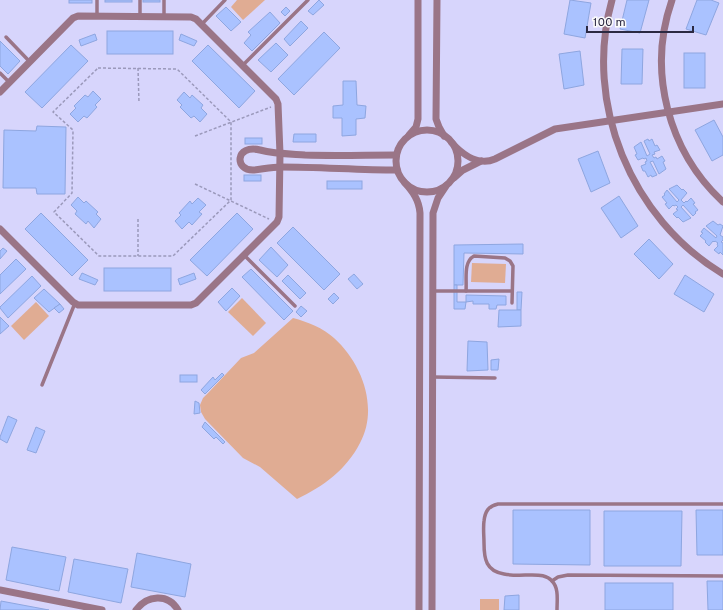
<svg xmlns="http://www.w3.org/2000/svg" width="723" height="610" viewBox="0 0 723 610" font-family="Overpass,sans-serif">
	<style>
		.grass { fill: #e0ac93 }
		.building { fill: #aac2ff; stroke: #8ea6e0 }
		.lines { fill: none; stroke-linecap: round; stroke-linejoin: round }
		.path { stroke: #9b99bb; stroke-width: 1.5; stroke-dasharray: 3 2; stroke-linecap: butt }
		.lane { stroke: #9a7587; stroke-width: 3.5 }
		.street { stroke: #9a7587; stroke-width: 7 }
	</style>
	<rect width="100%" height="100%" fill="#d7d5fc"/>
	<g class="grass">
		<polygon points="237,0 265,0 243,20 231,7"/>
		<polygon points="472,263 506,264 505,283 471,282"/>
		<polygon points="242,298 266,323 253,336 228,312"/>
		<polygon points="36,302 49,316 24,340 11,326"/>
		<path d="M293,318c15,4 30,10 41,20 28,25 45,70 26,105 -14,27 -36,43 -63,56l-37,-32 -17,-9 -38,-39 -4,-7 -1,-7 3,-7 6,-6 32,-34 13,-5z"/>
		<rect x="480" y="599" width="19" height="11"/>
	</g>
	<g class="building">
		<rect x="69" y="0" width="23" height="3"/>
		<rect x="105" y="0" width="27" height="2"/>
		<rect x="143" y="0" width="17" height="2"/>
		<polygon points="319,0 324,5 313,15 308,11"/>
		<polygon points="570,0 591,3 585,38 564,34"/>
		<polygon points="627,0 649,0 640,33 620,29"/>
		<polygon points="697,0 711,0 719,3 706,35 686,29"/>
		<polygon points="226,7 241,22 231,31 216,16"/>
		<polygon points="286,7 290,11 285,16 281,12"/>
		<polygon points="270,12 280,23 252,51 244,43 251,35 248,32"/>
		<polygon points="301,21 308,28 290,46 284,39"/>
		<rect x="107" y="31" width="66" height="23"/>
		<polygon points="324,32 340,48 294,95 278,79"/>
		<polygon points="95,34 97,40 81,46 79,40"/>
		<polygon points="181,34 197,41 194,46 179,40"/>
		<polygon points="0,41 20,61 8,74 0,66"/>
		<polygon points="276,43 288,55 271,72 258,60"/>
		<polygon points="71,45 88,61 42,108 25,92"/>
		<polygon points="208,45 255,91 239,108 192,61"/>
		<polygon points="622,49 643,49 642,84 621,84"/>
		<polygon points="580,51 584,85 564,89 559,54"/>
		<rect x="684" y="53" width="21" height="35"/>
		<polygon points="343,81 356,81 357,105 366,106 365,118 356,119 356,135 342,136 342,118 333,118 333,106 343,105"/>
		<polygon points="93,91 101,99 95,105 97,107 87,118 84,116 78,122 70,114 76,108 74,106 85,95 88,97"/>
		<polygon points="184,92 190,98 192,95 203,105 201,108 207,114 200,122 194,116 191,118 180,107 182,105 177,100"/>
		<polygon points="714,120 723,137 723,155 712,161 695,130"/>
		<polygon points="37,126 66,127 65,194 37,194 36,188 3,188 4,130 36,131"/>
		<polygon points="294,134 316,134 316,142 293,142"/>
		<rect x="245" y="138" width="17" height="6"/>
		<polygon points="648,139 649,141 652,139 655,146 657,145 660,150 654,152 655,154 652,155 654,158 656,157 657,159 662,156 665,161 663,162 666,169 659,174 653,161 650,162 657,175 652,177 651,175 648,177 645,171 643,171 641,166 646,164 645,162 647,161 646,158 644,159 643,158 638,160 635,155 637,154 634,147 641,142 647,156 650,154 644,141"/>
		<polygon points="598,151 610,183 591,192 578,159"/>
		<rect x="244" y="175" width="17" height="6"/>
		<rect x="327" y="181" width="35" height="8"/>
		<polygon points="677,185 682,190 683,189 687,193 681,200 684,203 686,201 687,202 691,198 695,203 693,204 698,210 695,212 696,213 693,216 683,205 681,207 691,218 683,222 678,217 677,218 673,214 678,210 676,209 678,207 676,205 674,206 673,205 669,209 665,204 667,203 662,197 665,195 664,194 667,190 677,202 679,200 669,189"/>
		<polygon points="619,196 638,226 621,238 601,208"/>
		<polygon points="78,197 84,203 86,201 98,212 96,214 101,219 94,228 88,221 86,224 75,214 77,211 71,205"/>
		<polygon points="198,198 206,205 199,212 202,214 192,225 189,222 182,229 175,221 181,215 179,213 190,201 192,204"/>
		<polygon points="41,213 88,260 72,276 25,229"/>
		<polygon points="237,213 253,229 207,276 190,260"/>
		<polygon points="713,221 718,225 720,224 723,226 720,235 723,237 723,240 721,242 723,243 723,255 720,252 719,254 714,250 718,246 717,244 718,243 715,241 714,242 713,241 709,246 705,242 706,241 700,236 703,233 701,232 704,228 716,238 717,236 706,226"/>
		<polygon points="293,227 340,274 324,290 277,243"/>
		<polygon points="649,239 673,264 659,279 634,254"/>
		<polygon points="523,244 523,254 464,253 463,285 454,285 454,245"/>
		<polygon points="271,247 288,265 277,277 259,260"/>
		<polygon points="3,248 7,251 0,259 0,251"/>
		<polygon points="16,259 26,269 0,294 0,275"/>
		<rect x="104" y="268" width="67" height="23"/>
		<polygon points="251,269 293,311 284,320 242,277"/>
		<polygon points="82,273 98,280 95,285 79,279"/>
		<polygon points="194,273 196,279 180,285 178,279"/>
		<polygon points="354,274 363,284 357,289 348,279"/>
		<polygon points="288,275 306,293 300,299 282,281"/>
		<polygon points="685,275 714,294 704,312 674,294"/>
		<polygon points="32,276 41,286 8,318 0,308 0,307"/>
		<polygon points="454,285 457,285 457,302 466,302 465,309 454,309"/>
		<polygon points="232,288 240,296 226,311 218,302"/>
		<polygon points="44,289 60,304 49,312 34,298"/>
		<polygon points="517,292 522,292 521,310 517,310"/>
		<polygon points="334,293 339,298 333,304 328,299"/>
		<polygon points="466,295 506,296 506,305 497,305 496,309 489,309 489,304 473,304 473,301 466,302"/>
		<polygon points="60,304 64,309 59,313 54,308"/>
		<polygon points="301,306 307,311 301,317 296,312"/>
		<polygon points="499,310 521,310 521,326 498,327"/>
		<polygon points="0,317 9,326 0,334"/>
		<polygon points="468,341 487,342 488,370 467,371"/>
		<polygon points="499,359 498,370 491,370 491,360"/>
		<polygon points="222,373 224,375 205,394 201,390 213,377 215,380"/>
		<rect x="180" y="375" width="17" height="7"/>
		<polygon points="195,401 199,403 200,413 194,414"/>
		<polygon points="8,416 17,420 7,443 0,439 0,437"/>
		<polygon points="205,422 225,442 223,444 216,437 214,439 202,427"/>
		<polygon points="36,427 45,431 36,453 27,450"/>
		<polygon points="513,510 590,510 590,565 513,564"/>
		<polygon points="696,510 723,510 723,555 697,555"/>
		<polygon points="604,511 682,511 681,566 604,566"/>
		<polygon points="12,547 66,557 59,591 6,580"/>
		<polygon points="137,553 191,564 185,597 131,587"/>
		<polygon points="74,559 128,569 121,603 68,592"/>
		<polygon points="707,581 723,581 723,610 708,610"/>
		<rect x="605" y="583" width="68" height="27"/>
		<polygon points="519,595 519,610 504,610 505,596"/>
		<polygon points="1,601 49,610 0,610"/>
	</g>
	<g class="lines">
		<g class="path">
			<polygon points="98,68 177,69 231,122 231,200 173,256 99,256 54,212 72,193 73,130 53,112"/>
			<polyline points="138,68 139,103"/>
			<polyline points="195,136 271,107"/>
			<polyline points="195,184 269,219"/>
			<polyline points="138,219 138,256"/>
		</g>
		<g class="lane">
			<polyline points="140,0 140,16"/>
			<polyline points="164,0 164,17"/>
			<polyline points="97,16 97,0"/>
			<polyline points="202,24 225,0"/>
			<polyline points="6,37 30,62"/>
			<polyline points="243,65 308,0"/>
			<polyline points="0,73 9,82"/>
			<polyline points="244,255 295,306"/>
			<polyline points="433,291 512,291"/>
			<path d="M466,291c1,-12 -3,-29 8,-35l31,2 5,3 3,5 -1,37"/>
			<polyline points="433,377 495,378"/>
			<polyline points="42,385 75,303"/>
			<polyline points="552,581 558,577 568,575 723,576"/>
			<path d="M557,610c0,-10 2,-22 -5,-29 -5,-6 -13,-6 -20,-6 -9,0 -19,1 -28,-1 -18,-3 -20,-15 -20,-31 0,-7 -1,-15 0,-22 1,-9 4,-15 14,-17h225"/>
		</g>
		<g class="street">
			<polyline points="437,0 436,119 439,127 444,136"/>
			<path d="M612,0c-29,103 19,219 111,274"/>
			<path d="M672,0c-25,71 -4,151 51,202"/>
			<polyline points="0,92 73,18 78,16 191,17 196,19 276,99 278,104 280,154 279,217 277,222 196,303 191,305 78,305 73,302 0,229"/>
			<circle cx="427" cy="161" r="31"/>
			<polyline points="409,135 416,127 418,119 418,0"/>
			<path d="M452,143c11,12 27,23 43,16l60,-30 168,-25"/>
			<path d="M396,155c-30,0 -61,1 -91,0 -15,-1 -30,-1 -45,-5 -25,-6 -26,21 -6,20 9,-1 18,-3 27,-3 39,0 77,3 116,3"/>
			<polyline points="454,178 463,170 481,161"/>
			<path d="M405,183c8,9 14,17 15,30l-1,397"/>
			<polyline points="0,590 102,610"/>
			<path d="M136,610c11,-15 32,-17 42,0"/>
			<polyline points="432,610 433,213 438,198 446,186"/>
		</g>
	</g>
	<path d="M587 26v6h106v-6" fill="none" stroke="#2b2942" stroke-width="2"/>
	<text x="593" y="26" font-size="12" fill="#2b2942" stroke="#fafafa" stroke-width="3" paint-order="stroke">100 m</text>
</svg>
